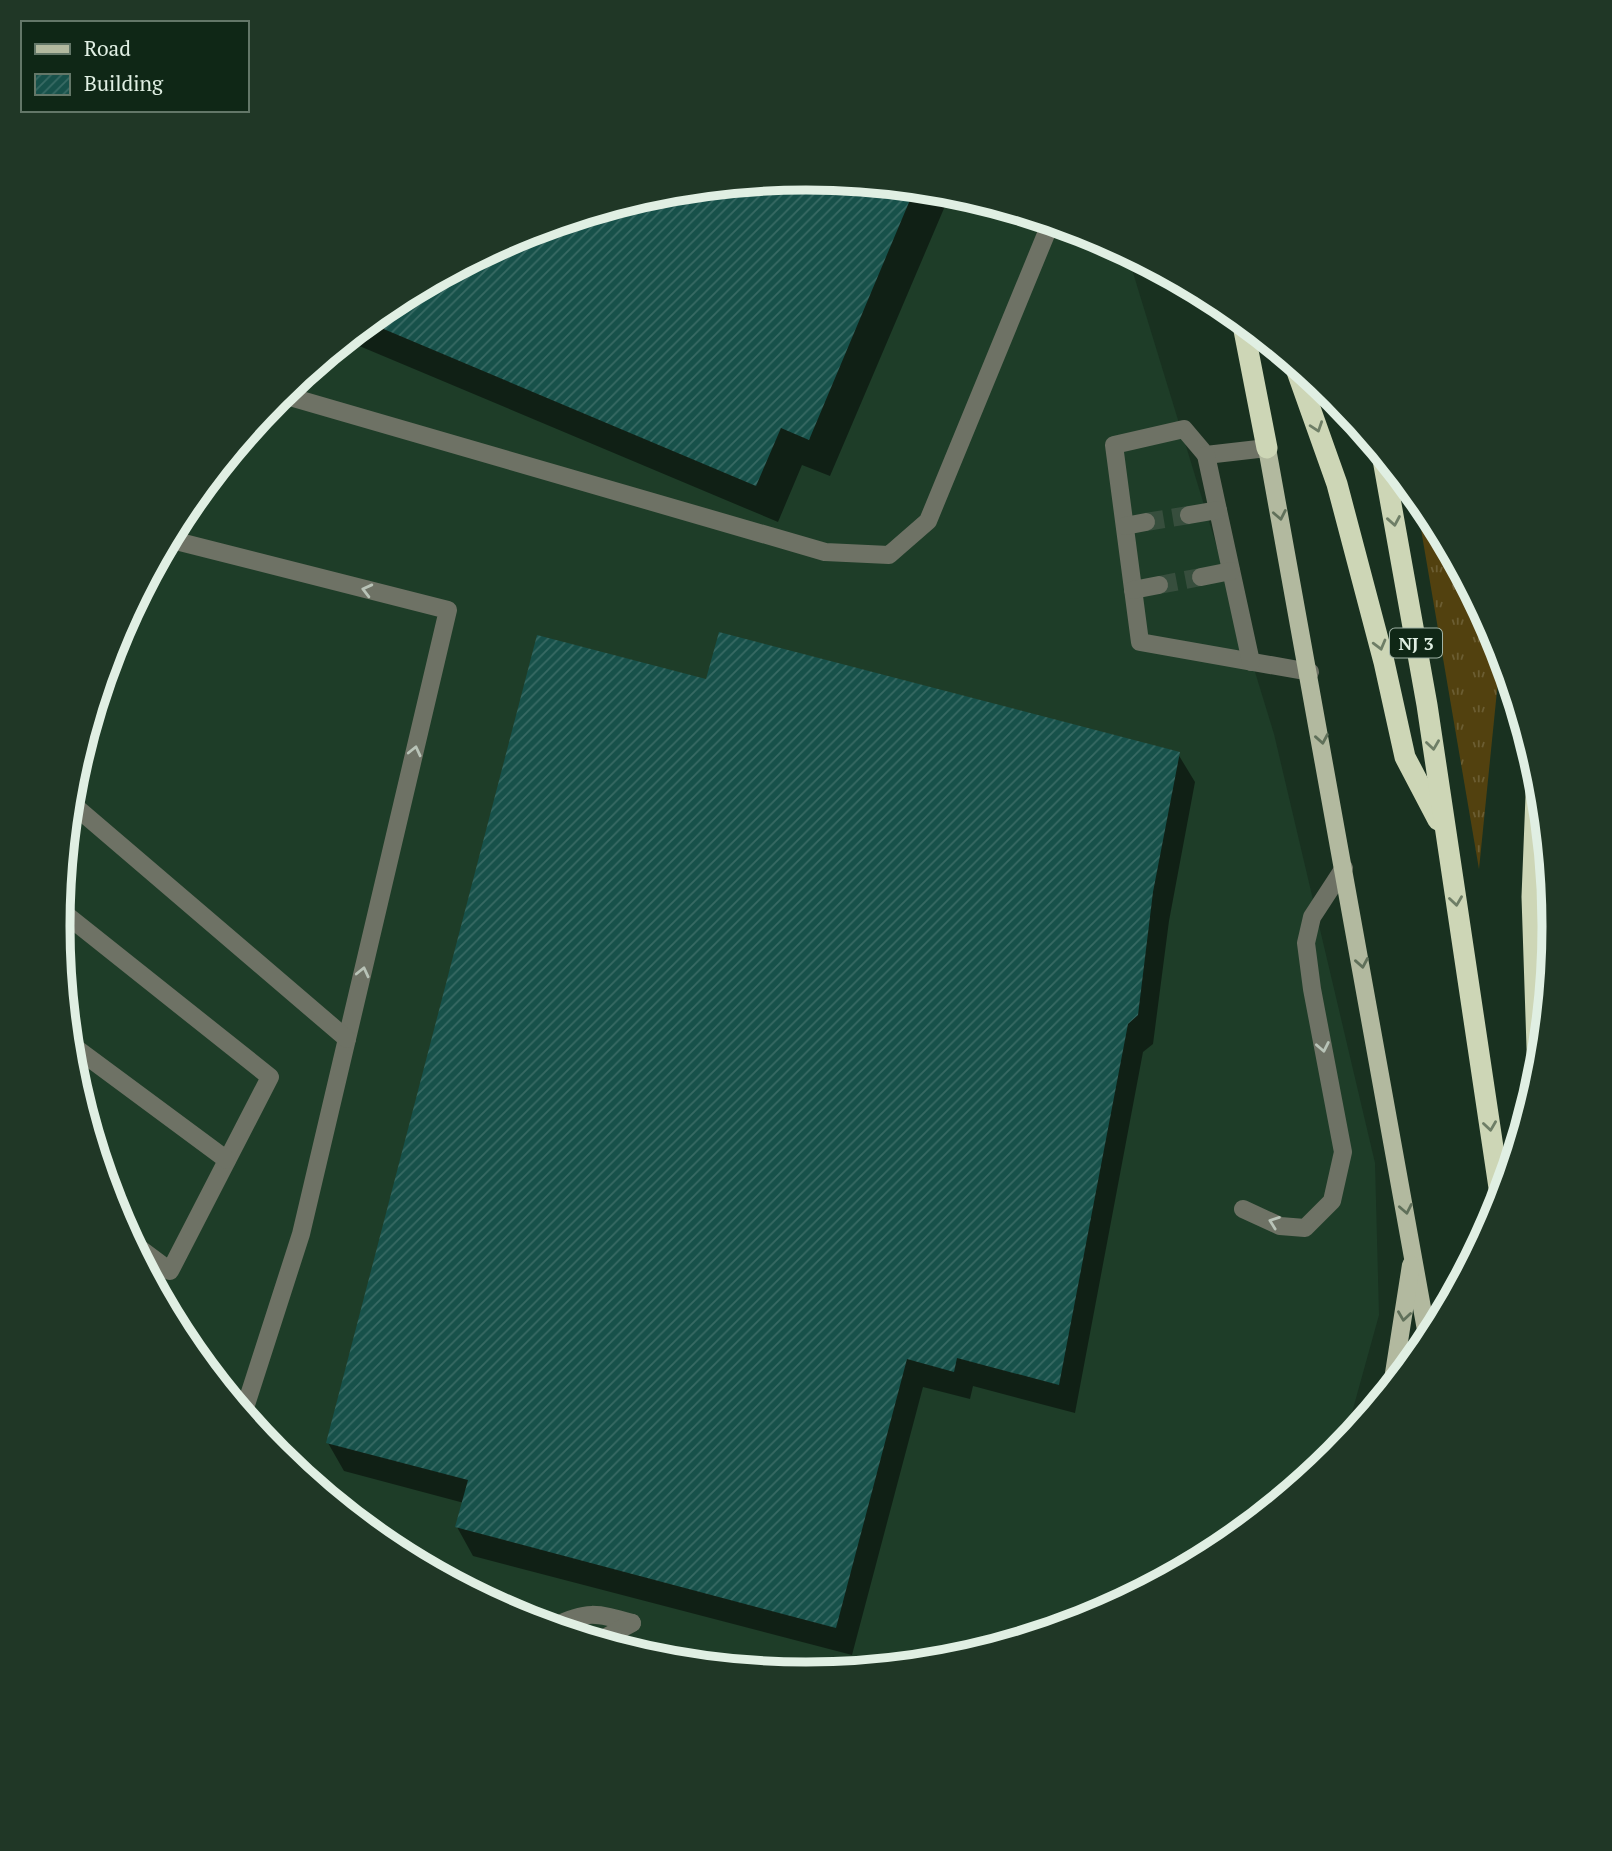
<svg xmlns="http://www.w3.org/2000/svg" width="1612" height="1851" viewBox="0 0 1612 1851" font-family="'PT Serif',serif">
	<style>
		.built { fill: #1e3d28 }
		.grass { fill: url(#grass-tufts) }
		.shadow { fill: #0007 }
		.building { fill: url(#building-hatch) }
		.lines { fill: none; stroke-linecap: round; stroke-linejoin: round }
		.minor-tunnel { stroke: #374e3d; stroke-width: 18; stroke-dasharray: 18 9; stroke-linecap: butt }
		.minor { stroke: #6e7265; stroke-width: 18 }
		.major { stroke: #b2b99f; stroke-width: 18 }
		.highway { stroke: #cdd6b6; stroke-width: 21 }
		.oneway { stroke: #6e7e66 }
		.oneway2 { stroke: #60705a }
		.oneway3 { stroke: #b8c3b7 }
		.labels { text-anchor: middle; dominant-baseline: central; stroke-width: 7; stroke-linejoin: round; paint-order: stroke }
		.shield { fill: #0f2716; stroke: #a1b3a6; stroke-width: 2 }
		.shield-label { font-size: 18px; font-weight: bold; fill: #e0efe3 }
		.rim { fill: none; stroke: #e0efe3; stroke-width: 9 }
	</style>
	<defs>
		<pattern id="grass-tufts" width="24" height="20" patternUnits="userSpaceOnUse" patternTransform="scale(1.75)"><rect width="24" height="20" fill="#52410f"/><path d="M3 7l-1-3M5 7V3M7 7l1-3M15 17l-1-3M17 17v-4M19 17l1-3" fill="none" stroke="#6b5d32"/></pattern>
		<pattern id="building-hatch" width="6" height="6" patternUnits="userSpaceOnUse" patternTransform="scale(1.75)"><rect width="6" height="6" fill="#17514a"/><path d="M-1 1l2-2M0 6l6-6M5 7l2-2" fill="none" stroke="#386a64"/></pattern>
	</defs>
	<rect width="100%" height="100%" fill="#193120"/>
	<polygon class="built" points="806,177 952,192 1093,234 1127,253 1274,734 1375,1163 1379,1315 1343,1445 1221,1548 1092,1617 952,1659 806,1674 660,1659 519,1617 390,1547 277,1454 184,1341 115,1211 72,1071 58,925 72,779 115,639 184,509 277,396 391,303 520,234 660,192"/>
	<polygon class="grass" points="1415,494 1428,510 1501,651 1479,869"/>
	<g class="shadow">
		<polygon points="806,177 951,192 830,476 802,465 778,522 345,340 391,303 520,234 660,192"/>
		<polygon points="707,682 1178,754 1195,782 1169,921 1153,1044 1143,1052 1075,1413 973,1386 970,1399 923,1387 852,1655 473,1556 457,1527 464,1503 344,1471 328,1443"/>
	</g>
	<g class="building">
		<polygon points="806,177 915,188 809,440 781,428 756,486 367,322 391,303 520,234 660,192"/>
		<polygon points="719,632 1180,752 1153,892 1138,1015 1128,1024 1059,1385 957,1358 954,1372 907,1359 836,1628 455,1527 468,1480 326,1443 537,635 706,679"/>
	</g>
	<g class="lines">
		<g class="minor-tunnel">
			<polyline points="1146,522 1189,515"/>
			<polyline points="1159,585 1201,577"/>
		</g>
		<g class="minor">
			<polyline points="280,394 825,552 889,555 928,521 1051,222"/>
			<polyline points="1267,448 1206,455 1184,429 1114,445 1140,642 1310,672"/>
			<polyline points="1206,455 1251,662"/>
			<polyline points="1189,515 1218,510"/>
			<polyline points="1125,526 1146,522"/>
			<polyline points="168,539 448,610 301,1234 243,1414"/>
			<polyline points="1201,577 1231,571"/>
			<polyline points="1133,590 1159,585"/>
			<polyline points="70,802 347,1039"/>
			<polyline points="59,909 270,1077 170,1271 131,1242"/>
			<polyline points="69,1043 227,1160"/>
			<polyline points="1243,1209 1280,1226 1305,1228 1332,1201 1343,1152 1312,989 1306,943 1312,917 1344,868"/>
			<path d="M553,1627c33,-17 44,-14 79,-4"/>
			<polyline points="599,1641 632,1623"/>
		</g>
		<g class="major">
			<polyline points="1267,448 1428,1341"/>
			<polyline points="1392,1386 1411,1265"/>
		</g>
		<g class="highway">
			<polyline points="1242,320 1267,448"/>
			<polyline points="1294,363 1337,484 1384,662 1405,757 1438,820"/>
			<polyline points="1382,454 1427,705 1501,1201"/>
			<polyline points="1537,771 1532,897 1538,1077"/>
		</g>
	</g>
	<defs><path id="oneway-chevron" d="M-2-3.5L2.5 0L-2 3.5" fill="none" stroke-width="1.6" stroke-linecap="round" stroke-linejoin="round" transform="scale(1.75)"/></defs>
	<g class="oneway">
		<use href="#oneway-chevron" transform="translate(1317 427) rotate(71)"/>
		<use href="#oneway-chevron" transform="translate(1394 521) rotate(80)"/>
		<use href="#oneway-chevron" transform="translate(1380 645) rotate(75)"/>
		<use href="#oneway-chevron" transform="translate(1433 745) rotate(82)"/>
		<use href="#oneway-chevron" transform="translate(1456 901) rotate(82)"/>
		<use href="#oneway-chevron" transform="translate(1490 1126) rotate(82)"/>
	</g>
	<g class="oneway2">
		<use href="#oneway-chevron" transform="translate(1280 515) rotate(79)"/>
		<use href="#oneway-chevron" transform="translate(1322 739) rotate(80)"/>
		<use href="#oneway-chevron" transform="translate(1362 963) rotate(80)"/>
		<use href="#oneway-chevron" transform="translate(1406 1209) rotate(79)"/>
		<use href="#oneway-chevron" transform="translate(1404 1316) rotate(98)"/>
	</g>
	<g class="oneway3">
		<use href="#oneway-chevron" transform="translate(367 590) rotate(-166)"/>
		<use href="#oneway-chevron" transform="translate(415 751) rotate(-77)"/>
		<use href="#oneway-chevron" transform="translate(363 972) rotate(-77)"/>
		<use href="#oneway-chevron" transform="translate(1323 1047) rotate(79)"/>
		<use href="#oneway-chevron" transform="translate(1274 1222) rotate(-160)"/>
	</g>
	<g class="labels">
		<rect class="shield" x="1390" y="628.5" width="52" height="29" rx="5"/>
		<g class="shield-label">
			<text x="1416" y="643">NJ 3</text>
		</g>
	</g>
	<path d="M0 0H1612V1851H0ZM70 926a736 736 0 1 1 1472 0a736 736 0 1 1-1472 0Z" fill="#203726" fill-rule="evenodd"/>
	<path class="rim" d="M70 926a736 736 0 1 1 1472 0a736 736 0 1 1-1472 0Z"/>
	<rect x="21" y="21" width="228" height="91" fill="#0f2716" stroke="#637768" stroke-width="2"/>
	<rect x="35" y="44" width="35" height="10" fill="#b2b99f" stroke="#637768" stroke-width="2"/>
	<text x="84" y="56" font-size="21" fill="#e0efe3">Road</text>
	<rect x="35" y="74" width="35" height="21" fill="url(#building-hatch)" stroke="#637768" stroke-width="2"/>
	<text x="84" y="91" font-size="21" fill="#e0efe3">Building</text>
</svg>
